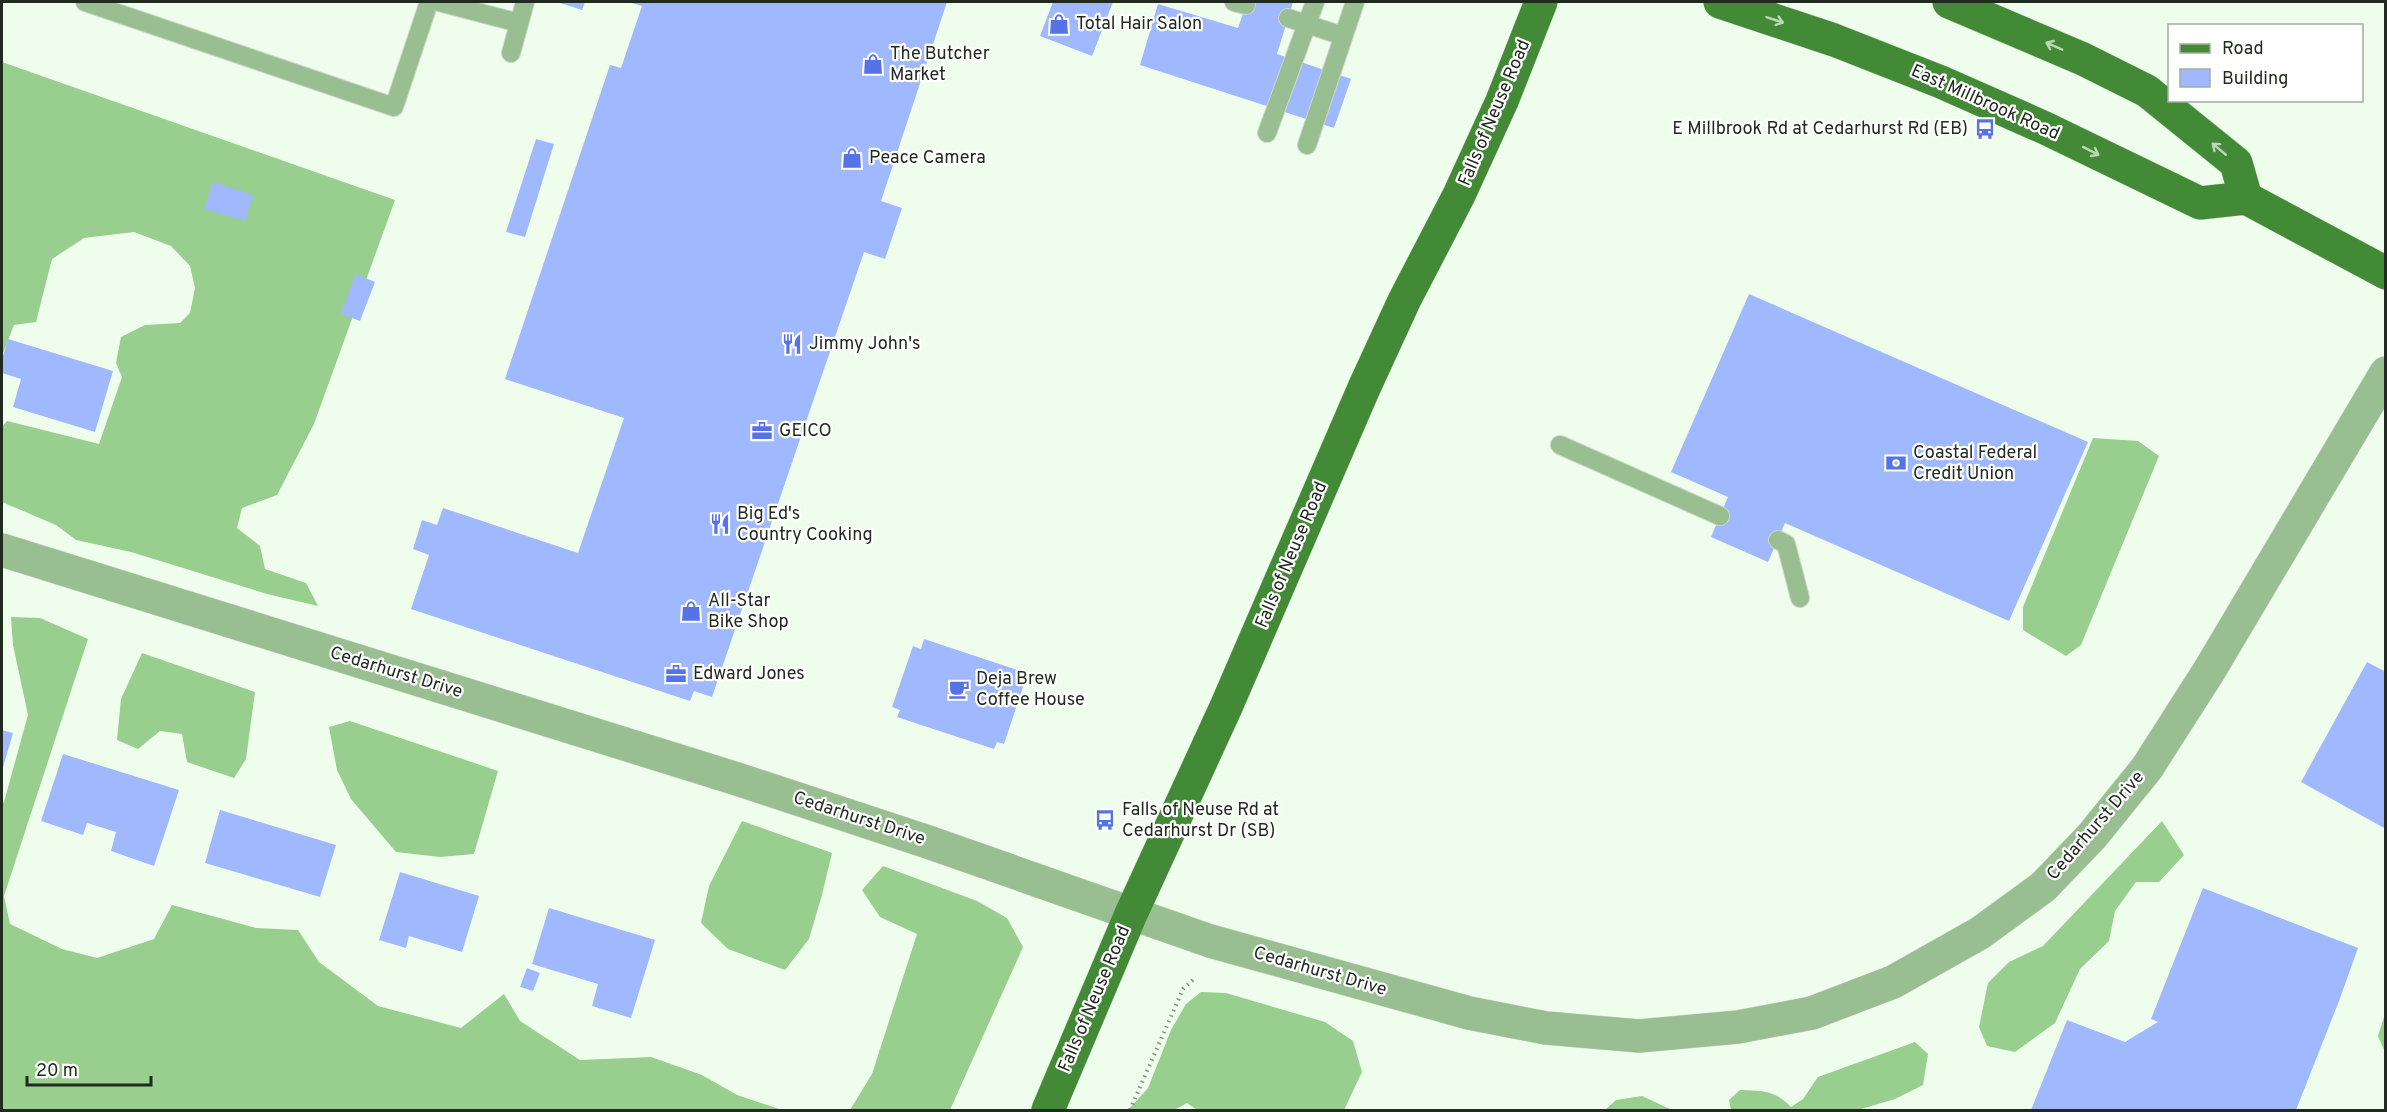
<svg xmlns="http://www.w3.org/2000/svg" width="2387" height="1112" viewBox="0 0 2387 1112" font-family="Overpass,sans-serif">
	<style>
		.forest { fill: #98ce8e }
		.building { fill: #a0b8fe }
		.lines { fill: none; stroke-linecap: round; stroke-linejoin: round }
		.lane-casing { stroke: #cad8c7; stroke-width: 20 }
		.street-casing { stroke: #cad8c7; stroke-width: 34 }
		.primary-casing { stroke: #cad8c7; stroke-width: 34 }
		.path { stroke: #828e80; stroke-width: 4; stroke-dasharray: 1.5 4.5; stroke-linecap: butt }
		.lane { stroke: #98be91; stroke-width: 18 }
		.street { stroke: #98be91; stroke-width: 33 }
		.primary { stroke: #428a35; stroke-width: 33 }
		.oneway { stroke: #bdd6b8 }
		.labels { text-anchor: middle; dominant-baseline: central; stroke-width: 4.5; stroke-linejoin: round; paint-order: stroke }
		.poi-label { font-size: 18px; fill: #212a1f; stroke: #fff; text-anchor: start }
		.street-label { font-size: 18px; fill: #212a1f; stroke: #fff }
	</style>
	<rect width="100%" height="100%" fill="#effeec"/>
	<g class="forest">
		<polygon points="2,62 395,200 314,424 277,495 242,508 237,528 260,546 265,569 306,583 318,606 267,594 131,552 76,540 56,525 2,502 2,427 7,421 99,444 122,377 116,363 121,337 145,325 180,323 190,313 195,288 190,266 171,246 134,232 84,238 52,259 36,322 14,325 2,356"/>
		<polygon points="2093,438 2138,441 2159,456 2081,645 2066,656 2023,630 2023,607"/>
		<polygon points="11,617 40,618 88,639 4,896 10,924 62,949 97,958 154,939 172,905 256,928 298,930 319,962 378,1006 461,1028 504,994 520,1021 580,1060 651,1057 702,1075 737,1095 782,1110 2,1110 2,803 4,802 28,715 13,645"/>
		<polygon points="142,653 255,692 246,759 234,778 187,762 182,734 160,731 138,749 117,740 121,699"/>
		<polygon points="350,721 498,771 474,854 440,857 396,852 351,799 337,770 329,727"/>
		<polygon points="742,821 832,853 822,895 809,939 785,970 728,949 701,923 709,886"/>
		<polygon points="2162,821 2184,855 2159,882 2136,882 2115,911 2109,941 2080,969 2055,1023 2015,1052 1987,1046 1979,1027 1988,983 2009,962 2043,946"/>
		<polygon points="883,866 977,901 1007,918 1023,947 950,1110 850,1110 872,1074 917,934 880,917 862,890"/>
		<polygon points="1201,992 1226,993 1325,1022 1353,1041 1362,1072 1344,1110 1197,1110 1187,1103 1174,1110 1128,1110 1148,1088 1171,1030 1186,1004"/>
		<polygon points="2385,1014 2385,1052 2378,1036"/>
		<path d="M1915,1042l13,12 -5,31 -28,14 -37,11h-127l-2,-10 11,-10c23,1 35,0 51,17l12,-8 15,-22z"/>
		<polygon points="1642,1096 1672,1110 1605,1110 1616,1100"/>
	</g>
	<g class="building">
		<polygon points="557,2 585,2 582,10"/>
		<polygon points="628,2 947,2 881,201 902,208 885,259 864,252 712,697 694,691 690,701 411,609 429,555 413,549 422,520 437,525 443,508 578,553 624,418 505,379 610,65 621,68 642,6"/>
		<polygon points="1053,2 1113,2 1092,56 1040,36"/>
		<polygon points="1247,2 1293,2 1277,54 1351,79 1334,128 1140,65 1158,4 1238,28"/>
		<polygon points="536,139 554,144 525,237 506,232"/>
		<polygon points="213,182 253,195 245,221 204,209"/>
		<polygon points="356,274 375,282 360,321 341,314"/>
		<polygon points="1749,294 2088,442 2009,621 1785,523 1768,562 1711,537 1728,497 1671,472"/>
		<polygon points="8,339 113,371 95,432 13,407 21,379 2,373 2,359"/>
		<polygon points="924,639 1020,671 1018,679 1025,681 1004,744 997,742 994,749 897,717 900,710 892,707 913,646 921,649"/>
		<polygon points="2367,662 2386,672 2386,829 2301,782"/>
		<polygon points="2,730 13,733 2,771"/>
		<polygon points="63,754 179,790 154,866 111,851 116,832 87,823 83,835 41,821"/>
		<polygon points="220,810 336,845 320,897 205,863"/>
		<polygon points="400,872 479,896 462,952 409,936 406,948 379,940"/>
		<polygon points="2203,888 2358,948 2339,1001 2296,1110 2031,1110 2067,1020 2125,1042 2158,1022 2151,1019"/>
		<polygon points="549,908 655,940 631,1018 592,1006 598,984 532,964"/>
		<polygon points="527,968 540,973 533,991 520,987"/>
	</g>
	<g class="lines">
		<g class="lane-casing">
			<g id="lane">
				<polyline points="85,2 394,107 429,2"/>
				<polyline points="439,2 519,23"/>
				<polyline points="1234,2 1246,5"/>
				<polyline points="1288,18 1343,36"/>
				<polyline points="511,53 525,2"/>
				<polyline points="1267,133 1315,2"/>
				<polyline points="1307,145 1355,2"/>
				<polyline points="1560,445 1720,516"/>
				<polyline points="1778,540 1786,544 1800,598"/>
			</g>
		</g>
		<g class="street-casing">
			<polyline id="street" points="2,550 737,779 928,842 1210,941 1469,1013 1546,1028 1639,1036 1738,1027 1812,1013 1893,982 1980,933 2043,887 2092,836 2147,768 2209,671 2386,373"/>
		</g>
		<g class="primary-casing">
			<g id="primary">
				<polyline points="1720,2 1834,40 1941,82 2045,128 2200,203 2246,198 2386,273"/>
				<polyline points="1949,2 2083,59 2147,91 2236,163 2246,198"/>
				<polyline points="1048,1110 1131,914 1226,707 1364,388 1404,301 1459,195 1502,101 1541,2"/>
			</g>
		</g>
		<polyline class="path" points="1130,1110 1183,989 1196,977"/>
		<use href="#lane" class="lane"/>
		<use href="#street" class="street"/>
		<use href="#primary" class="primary"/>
	</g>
	<defs><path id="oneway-shaft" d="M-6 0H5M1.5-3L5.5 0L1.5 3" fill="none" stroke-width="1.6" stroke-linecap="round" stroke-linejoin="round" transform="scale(1.5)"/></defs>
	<g class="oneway">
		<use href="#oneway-shaft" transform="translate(1775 20) rotate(18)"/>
		<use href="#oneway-shaft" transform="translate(2054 46) rotate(-156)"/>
		<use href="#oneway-shaft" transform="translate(2219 149) rotate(-140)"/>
		<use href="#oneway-shaft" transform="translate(2091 151) rotate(27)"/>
	</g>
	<defs>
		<g id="shop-bare" transform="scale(1.62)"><path d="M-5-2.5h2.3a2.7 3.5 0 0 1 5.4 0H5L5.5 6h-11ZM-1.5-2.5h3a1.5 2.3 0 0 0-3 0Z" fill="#5572e7" stroke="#fff" stroke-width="2.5" paint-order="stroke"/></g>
		<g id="bus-bare" transform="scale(1.62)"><path d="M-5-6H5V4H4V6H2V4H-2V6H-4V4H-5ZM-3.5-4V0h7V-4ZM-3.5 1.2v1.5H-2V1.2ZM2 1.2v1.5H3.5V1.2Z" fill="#5572e7" stroke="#fff" stroke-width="2.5" paint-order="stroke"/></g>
		<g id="restaurant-bare" transform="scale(1.62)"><path d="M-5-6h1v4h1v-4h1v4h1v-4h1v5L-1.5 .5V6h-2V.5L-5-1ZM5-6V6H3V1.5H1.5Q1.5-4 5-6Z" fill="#5572e7" stroke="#fff" stroke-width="2.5" paint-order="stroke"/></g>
		<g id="office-bare" transform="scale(1.62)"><path d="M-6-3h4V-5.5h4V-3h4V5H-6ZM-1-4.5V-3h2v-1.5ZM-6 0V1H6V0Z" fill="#5572e7" stroke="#fff" stroke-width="2.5" paint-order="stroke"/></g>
		<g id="bank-bare" transform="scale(1.62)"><path d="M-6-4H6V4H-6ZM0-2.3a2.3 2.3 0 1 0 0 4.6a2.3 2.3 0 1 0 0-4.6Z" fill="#5572e7" stroke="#fff" stroke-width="2.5" paint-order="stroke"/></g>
		<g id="cafe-bare" transform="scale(1.62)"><path d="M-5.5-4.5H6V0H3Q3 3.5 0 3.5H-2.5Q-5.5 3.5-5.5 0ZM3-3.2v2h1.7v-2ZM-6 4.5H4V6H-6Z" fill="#5572e7" stroke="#fff" stroke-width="2.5" paint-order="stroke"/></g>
	</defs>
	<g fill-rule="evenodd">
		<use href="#shop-bare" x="1059" y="24"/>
		<use href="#shop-bare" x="873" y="64"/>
		<use href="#bus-bare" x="1985" y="129"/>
		<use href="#shop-bare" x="852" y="158"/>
		<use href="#restaurant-bare" x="792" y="344"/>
		<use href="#office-bare" x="762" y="431"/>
		<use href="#bank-bare" x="1896" y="463"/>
		<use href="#restaurant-bare" x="720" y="524"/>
		<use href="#shop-bare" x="691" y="611"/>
		<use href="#office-bare" x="676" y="674"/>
		<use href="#cafe-bare" x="959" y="689"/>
		<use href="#bus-bare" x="1105" y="820"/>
	</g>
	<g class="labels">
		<g class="poi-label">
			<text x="1076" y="24">Total Hair Salon</text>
			<text x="890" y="54">The Butcher<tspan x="890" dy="21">Market</tspan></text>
			<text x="1968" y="129" text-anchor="end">E Millbrook Rd at Cedarhurst Rd (EB)</text>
			<text x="869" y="158">Peace Camera</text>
			<text x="809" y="344">Jimmy John's</text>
			<text x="779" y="431">GEICO</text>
			<text x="1913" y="453">Coastal Federal<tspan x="1913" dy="21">Credit Union</tspan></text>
			<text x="737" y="514">Big Ed's<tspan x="737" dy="21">Country Cooking</tspan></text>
			<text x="708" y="601">All-Star<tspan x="708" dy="21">Bike Shop</tspan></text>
			<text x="693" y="674">Edward Jones</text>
			<text x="976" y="679">Deja Brew<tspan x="976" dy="21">Coffee House</tspan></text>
			<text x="1122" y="810">Falls of Neuse Rd at<tspan x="1122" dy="21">Cedarhurst Dr (SB)</tspan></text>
		</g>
		<g class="street-label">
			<text transform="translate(1985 103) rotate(24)">East Millbrook Road</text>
			<text transform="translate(1495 113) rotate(-67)">Falls of Neuse Road</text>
			<text transform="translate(1292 555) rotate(-67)">Falls of Neuse Road</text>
			<text transform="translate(396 673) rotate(17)">Cedarhurst Drive</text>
			<text transform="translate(859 819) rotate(18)">Cedarhurst Drive</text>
			<text transform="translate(2096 826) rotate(-49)">Cedarhurst Drive</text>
			<text transform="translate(1320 972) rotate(16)">Cedarhurst Drive</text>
			<text transform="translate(1095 999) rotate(-67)">Falls of Neuse Road</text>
		</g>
	</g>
	<rect width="2387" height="1112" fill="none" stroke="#212a1f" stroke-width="6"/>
	<rect x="2168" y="24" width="195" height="78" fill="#ffffff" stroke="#a6aaa5" stroke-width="1.5"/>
	<rect x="2180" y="44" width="30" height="9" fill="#428a35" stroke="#a6aaa5" stroke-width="1.5"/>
	<text x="2222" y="54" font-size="18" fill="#212a1f">Road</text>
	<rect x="2180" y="69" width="30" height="18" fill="#a0b8fe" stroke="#a6aaa5" stroke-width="1.5"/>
	<text x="2222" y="84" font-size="18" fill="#212a1f">Building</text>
	<path d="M27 1076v9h124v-9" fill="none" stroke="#212a1f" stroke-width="3"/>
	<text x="36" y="1076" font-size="18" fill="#212a1f" stroke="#ffffff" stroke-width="4.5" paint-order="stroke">20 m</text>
</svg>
